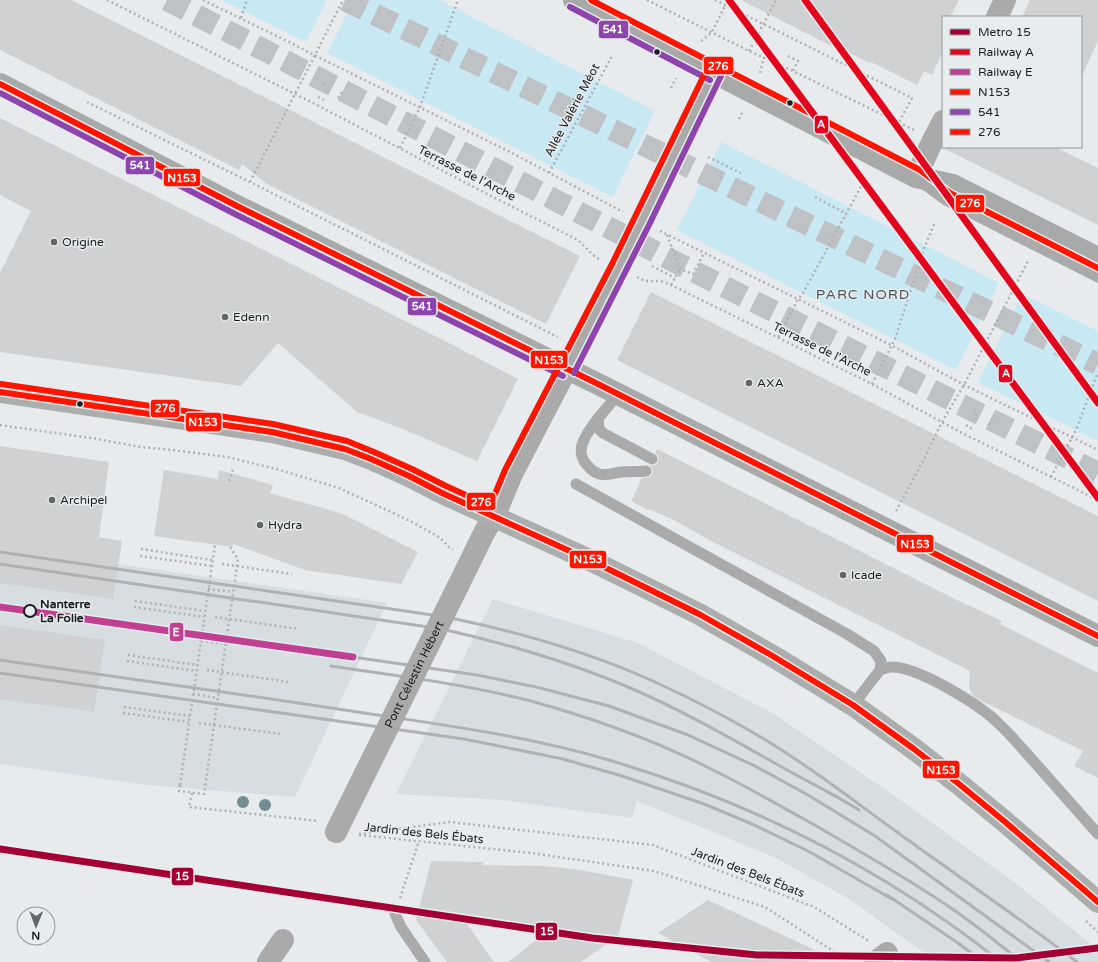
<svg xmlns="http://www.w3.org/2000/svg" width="1098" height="962" viewBox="0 0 1098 962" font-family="'Varela Round',sans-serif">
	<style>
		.built { fill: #d6dee2 }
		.green { fill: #c8e8f4 }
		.building { fill: #cfd1d2 }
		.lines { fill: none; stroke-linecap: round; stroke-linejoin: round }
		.highway-tunnel { stroke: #bfc2c4; stroke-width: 22; stroke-dasharray: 22 11; stroke-linecap: butt }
		.path { stroke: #b0b1b2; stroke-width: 2.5; stroke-dasharray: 2 3; stroke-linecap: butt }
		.lane { stroke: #aaaaab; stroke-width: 11 }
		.street { stroke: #aaaaab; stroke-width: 22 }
		.secondary { stroke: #a8aaaa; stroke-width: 22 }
		.primary { stroke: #acaead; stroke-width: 22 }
		.rail { stroke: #b0b1b2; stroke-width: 3 }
		.path-bridge { stroke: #b0b1b2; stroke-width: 2.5; stroke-dasharray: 2 3; stroke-linecap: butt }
		.street-bridge { stroke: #aaaaab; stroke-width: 22 }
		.bus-1-casing { stroke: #e7ecee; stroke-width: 9 }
		.bus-2-casing { stroke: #e7ecee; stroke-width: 9 }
		.bus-3-casing { stroke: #e7ecee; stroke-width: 9 }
		.bus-1 { stroke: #ff1400; stroke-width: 6 }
		.bus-2 { stroke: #8e44ad; stroke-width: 6 }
		.bus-3 { stroke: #ff1400; stroke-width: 6 }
		.rail-1-casing { stroke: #e7ecee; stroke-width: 10 }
		.rail-2-casing { stroke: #e7ecee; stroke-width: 10 }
		.rail-1 { stroke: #e3051c; stroke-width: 7 }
		.rail-2 { stroke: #c04191; stroke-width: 7 }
		.metro-1-casing { stroke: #e7ecee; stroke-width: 10 }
		.metro-1 { stroke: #a50034; stroke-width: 7 }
		.tree { fill: #738b93 }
		.bus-dot { fill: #1b1d1e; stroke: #e7ecee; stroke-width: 1.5 }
		.poi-dot { fill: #636566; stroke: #e7ecee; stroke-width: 1.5 }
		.stop-dot { fill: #e7ecee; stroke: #1b1d1e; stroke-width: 2 }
		.labels { text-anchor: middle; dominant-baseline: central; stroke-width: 3; stroke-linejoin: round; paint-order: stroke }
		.street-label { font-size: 12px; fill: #1b1d1e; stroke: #e7ecee }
		.poi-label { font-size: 12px; fill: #1b1d1e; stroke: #e7ecee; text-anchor: start }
		.stop-label { font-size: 12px; font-weight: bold; fill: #1b1d1e; stroke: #e7ecee; text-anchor: start }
		.quarter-label { font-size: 14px; letter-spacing: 1px; fill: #4f5355; stroke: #e7ecee }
		.line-badge { stroke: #e7ecee; stroke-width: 1.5 }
		.badge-label { font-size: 11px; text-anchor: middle; font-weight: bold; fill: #fff }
	</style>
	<rect width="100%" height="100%" fill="#e8ebed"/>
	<g class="built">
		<polygon points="0,547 346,597 387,603 295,797 146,785 0,764"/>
		<polygon points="493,599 638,643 774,714 895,796 1014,882 1098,950 1098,962 937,962 849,899 776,858 637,801 632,818 503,800 396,794"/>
	</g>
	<g class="green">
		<polygon points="222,0 327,0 306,42"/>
		<polygon points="354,0 439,0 655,111 613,197 327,53"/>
		<polygon points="721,142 850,207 999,283 956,370 677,230"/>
		<polygon points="1022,294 1098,331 1098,441 978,382"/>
	</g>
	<g class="building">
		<polygon points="0,0 71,0 580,256 546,324 267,184 242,164 239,170 0,50"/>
		<polygon points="741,0 959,0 950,17 943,17 943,52 932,75 924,71 917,85 871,62 870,63 839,48 839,50"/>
		<polygon points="1030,0 1098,0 1098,41 1081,78 1081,17 1022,17"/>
		<polygon points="0,118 447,342 518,379 477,461 403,429 357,412 278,343 241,386 0,352 0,273 31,211 0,195"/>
		<polygon points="944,147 1055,147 1098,168 1098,225 943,148"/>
		<polygon points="651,292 1098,516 1098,601 617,360"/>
		<polygon points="0,446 109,462 99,537 122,541 113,599 0,583"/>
		<polygon points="657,449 957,600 1002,621 1000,624 1098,673 1098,778 1074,766 1083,751 980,700 972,695 969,687 970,671 707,539 676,521 649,509 648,510 631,501 642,478 650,477 652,474 653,470 650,466 656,465 659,459 658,456 655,453"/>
		<polygon points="164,470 218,479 219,470 273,485 270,493 343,514 418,552 401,584 305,570 233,544 233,547 154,536"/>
		<polygon points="0,625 105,640 94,712 0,699"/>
		<polygon points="431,861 484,862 482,865 543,866 581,870 633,880 618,936 581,962 508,962 550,929 462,917 494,962 447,962 416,920"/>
		<polygon points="708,900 815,950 808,962 711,962 658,933"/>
	</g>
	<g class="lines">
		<g class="highway-tunnel">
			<polyline points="167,0 683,266 1098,473"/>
			<polyline points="345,0 811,226 1098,364"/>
		</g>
		<g class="path">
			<polyline points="107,0 313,103 493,197 578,240 593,255 599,259"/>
			<polyline points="203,0 293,44 314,55 514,154 623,212"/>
			<polyline points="647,0 749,51 793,71 914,130"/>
			<polyline points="715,0 912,98 899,122"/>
			<polyline points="241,18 247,0"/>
			<polyline points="701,41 712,32 728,0"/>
			<polyline points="749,51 776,0"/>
			<polyline points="788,56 798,61 793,71"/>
			<polyline points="760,73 764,57"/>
			<polyline points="324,83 328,93"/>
			<polyline points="671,88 676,78"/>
			<polyline points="318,97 324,100"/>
			<polyline points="338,98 343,91"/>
			<polyline points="87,102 250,182 558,337"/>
			<polyline points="739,119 743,111"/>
			<polyline points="400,148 420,107 458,0"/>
			<polyline points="708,157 741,173"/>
			<polyline points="549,173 612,56"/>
			<polyline points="250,182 343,0"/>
			<polyline points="815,197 847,214"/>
			<polyline points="660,231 891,345 964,385 1098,450"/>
			<polyline points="667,235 680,269 693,274 704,253"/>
			<polyline points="652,266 675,278"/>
			<polyline points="637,277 645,281 661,281 671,285 872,384 962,433 1098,500"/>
			<polyline points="671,285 680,269"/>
			<polyline points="778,337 798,299 803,293 864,181"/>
			<polyline points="872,384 895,339 925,246 935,222"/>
			<polyline points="974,409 977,420"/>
			<polyline points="0,425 97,439 141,447 173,450 227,457 280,470 339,488 389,511 410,521 439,537 450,548 453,549"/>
			<polyline points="966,425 972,429"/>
			<polyline points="989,425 992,419"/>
			<polyline points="1051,477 1076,430 1098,372"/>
			<polyline points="229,481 233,469"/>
			<polyline points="896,511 923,461 942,422 964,385 1029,259"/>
			<polyline points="141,549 212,560"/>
			<polyline points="140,556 212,566"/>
			<polyline points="222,564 292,574"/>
			<polyline points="208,589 233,592"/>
			<polyline points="135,601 205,611"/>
			<polyline points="134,607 204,617"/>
			<polyline points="215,617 299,629"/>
			<polyline points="201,641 226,644"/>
			<polyline points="128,655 197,665"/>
			<polyline points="127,661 196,671"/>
			<polyline points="207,670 288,682"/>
			<polyline points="193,694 218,698"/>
			<polyline points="124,707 190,716"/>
			<polyline points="123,713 189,722"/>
			<polyline points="199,723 280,734"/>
			<polyline points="180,785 179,791 204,794 214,725"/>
			<polyline points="192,793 189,807 319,821"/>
			<polyline points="359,834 450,822 653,845 814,907 869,941"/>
			<polyline points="359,835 531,853 654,871 765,907 850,962"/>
			<polyline points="400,898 419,841"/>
			<polyline points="1086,921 1098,932"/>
		</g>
		<g class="lane">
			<polyline points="924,184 946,200 1098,277"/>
			<path d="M619,394c-11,12 -33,36 -37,51 -2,7 0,15 5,20 3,4 7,7 12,9 7,2 15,-1 22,-2 8,-1 17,0 25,-1"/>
			<polyline points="598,418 599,429 603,433 652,459"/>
			<polyline points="576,484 847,634 874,651 881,661 880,670 853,705"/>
			<path d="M880,670c3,-1 8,-3 11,-3 26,-1 89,38 107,56 11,10 21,22 31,33 23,26 46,52 69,78"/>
			<polyline points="395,914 401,927 425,962"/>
		</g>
		<g class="street">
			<polyline points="997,17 1005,0"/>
			<polyline points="916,177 933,140 943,121"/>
			<polyline points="458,586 485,531 494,517 512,474 619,268 714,73"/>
			<polyline points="268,962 283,940"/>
			<polyline points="875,962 887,953"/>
		</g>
		<g class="secondary">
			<polyline points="574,0 916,177 953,185 1098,258"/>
			<polyline points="0,84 237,206 600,385 1098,636"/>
		</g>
		<polyline class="primary" points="0,392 272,432 345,449 371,459 409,476 442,493 594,562 699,614 771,655 853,705 914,749 959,784 1004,821 1098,902"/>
		<g class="rail">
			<path d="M0,552l446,65c73,15 141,34 209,65 35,16 70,34 104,54 52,31 100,69 149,104 57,41 114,80 169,122"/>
			<path d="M0,564l442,65c66,15 131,34 193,61 50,22 97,49 145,76 26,15 54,28 79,44"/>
			<polyline points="353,657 477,675 536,687 609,706 688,735 755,766 808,795 875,836 1049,962"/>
			<path d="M0,660c121,18 243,34 364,53 88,13 176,25 261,52 136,42 264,108 376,197"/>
			<path d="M331,666c67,10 134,18 200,35 61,17 126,40 182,69 33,16 65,35 98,53 45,26 91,52 134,81 27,18 52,38 76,58"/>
			<polyline points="0,673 464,739 563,759 622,776 704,804 752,824 808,851 892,899"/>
			<polyline points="887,895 958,943 983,962"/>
		</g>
		<g class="path-bridge">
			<polyline points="214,725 238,559 230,547"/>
			<polyline points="180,785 215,545"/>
		</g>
		<path class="street-bridge" id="s1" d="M336,832l122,-246"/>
		<g class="bus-1-casing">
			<g id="bus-1">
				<polyline points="0,84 237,206 600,385 1098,636"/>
				<polyline points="0,392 272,432 345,449 371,459 409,476 442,493 594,562 699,614 771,655 853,705 914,749 959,784 1004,821 1098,902"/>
			</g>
		</g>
		<g class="bus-2-casing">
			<g id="bus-2">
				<polyline points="570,7 710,80"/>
				<polyline points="0,93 233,213 563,376"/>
				<polyline points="574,373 649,225 721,76"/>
			</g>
		</g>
		<g class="bus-3-casing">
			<g id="bus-3">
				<polyline points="591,0 920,170 950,193 1098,268"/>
				<polyline points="1,384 273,424 347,441 374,452 412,469 446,486 490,506 505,470 612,264 707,69"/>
			</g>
		</g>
		<use href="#bus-1" class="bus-1"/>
		<use href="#bus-2" class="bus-2"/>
		<use href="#bus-3" class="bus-3"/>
		<g class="rail-1-casing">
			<g id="rail-1">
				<polyline points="729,0 1098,498"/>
				<polyline points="805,0 1098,403"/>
			</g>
		</g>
		<g class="rail-2-casing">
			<polyline id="rail-2" points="0,607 353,657"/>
		</g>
		<use href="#rail-1" class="rail-1"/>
		<use href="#rail-2" class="rail-2"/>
		<g class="metro-1-casing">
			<polyline id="metro-1" points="0,849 592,938 757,955 1016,958 1098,948"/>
		</g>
		<use href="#metro-1" class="metro-1"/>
	</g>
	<g class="tree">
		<circle cx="243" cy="802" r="6"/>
		<circle cx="265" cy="805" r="6"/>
	</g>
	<g class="bus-dot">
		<circle cx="657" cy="52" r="3.5"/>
		<circle cx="790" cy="103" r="3.5"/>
		<circle cx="80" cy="404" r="3.5"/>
	</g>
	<g class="poi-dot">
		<circle cx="54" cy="242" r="4"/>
		<circle cx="225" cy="317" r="4"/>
		<circle cx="749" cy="383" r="4"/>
		<circle cx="52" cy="500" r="4"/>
		<circle cx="260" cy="525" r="4"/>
		<circle cx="843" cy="575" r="4"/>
	</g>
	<circle class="stop-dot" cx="30" cy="611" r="6"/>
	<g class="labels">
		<g class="street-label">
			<text transform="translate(572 110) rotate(-62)">Allée Valérie Méot</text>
			<text transform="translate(467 173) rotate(27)">Terrasse de l'Arche</text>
			<text transform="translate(822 349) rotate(26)">Terrasse de l'Arche</text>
			<text stroke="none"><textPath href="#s1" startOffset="176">Pont Célestin Hébert</textPath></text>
			<text transform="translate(424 833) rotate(6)">Jardin des Bels Ébats</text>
			<text transform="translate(748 872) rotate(21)">Jardin des Bels Ébats</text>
		</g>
		<g class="poi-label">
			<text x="62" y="242">Origine</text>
			<text x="233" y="317">Edenn</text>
			<text x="757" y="383">AXA</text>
			<text x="60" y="500">Archipel</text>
			<text x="268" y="525">Hydra</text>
			<text x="851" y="575">Icade</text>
		</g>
		<g class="stop-label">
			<text x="40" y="604">Nanterre<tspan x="40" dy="14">La Folie</tspan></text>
		</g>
		<g class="quarter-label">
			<text x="863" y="294">PARC NORD</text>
		</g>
	</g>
	<g class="line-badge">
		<rect x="598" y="20" width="31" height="19" rx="4" fill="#8e44ad"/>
		<rect x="703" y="56" width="31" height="19" rx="4" fill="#ff1400"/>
		<rect x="814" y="115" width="15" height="19" rx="4" fill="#e3051c"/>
		<rect x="125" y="156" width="30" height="19" rx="4" fill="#8e44ad"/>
		<rect x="163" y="168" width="38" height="19" rx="4" fill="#ff1400"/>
		<rect x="955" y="194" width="30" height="19" rx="4" fill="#ff1400"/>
		<rect x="407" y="297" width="30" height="19" rx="4" fill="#8e44ad"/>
		<rect x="530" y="350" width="38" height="19" rx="4" fill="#ff1400"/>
		<rect x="998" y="364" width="15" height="19" rx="4" fill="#e3051c"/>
		<rect x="150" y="399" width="30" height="19" rx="4" fill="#ff1400"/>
		<rect x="185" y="412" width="37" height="20" rx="4" fill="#ff1400"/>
		<rect x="466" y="492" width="30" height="19" rx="4" fill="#ff1400"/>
		<rect x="896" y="534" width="38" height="19" rx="4" fill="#ff1400"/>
		<rect x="569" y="550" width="38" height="19" rx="4" fill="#ff1400"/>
		<rect x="169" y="622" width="15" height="20" rx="4" fill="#c04191"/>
		<rect x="922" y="760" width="38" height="19" rx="4" fill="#ff1400"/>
		<rect x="171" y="867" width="23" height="19" rx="4" fill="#a50034"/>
		<rect x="535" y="922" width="23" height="19" rx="4" fill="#a50034"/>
	</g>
	<g class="badge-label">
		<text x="613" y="33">541</text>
		<text x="718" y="70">276</text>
		<text x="821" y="128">A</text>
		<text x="140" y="169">541</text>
		<text x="182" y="182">N153</text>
		<text x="970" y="207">276</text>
		<text x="422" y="310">541</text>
		<text x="549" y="364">N153</text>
		<text x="1006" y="377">A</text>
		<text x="165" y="412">276</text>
		<text x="203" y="426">N153</text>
		<text x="481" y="506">276</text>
		<text x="915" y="548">N153</text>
		<text x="588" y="563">N153</text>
		<text x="176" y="636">E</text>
		<text x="941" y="774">N153</text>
		<text x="182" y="880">15</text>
		<text x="547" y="935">15</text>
	</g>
	<rect x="942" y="16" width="140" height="132" fill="#e7ecee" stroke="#95999b"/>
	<rect x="950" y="29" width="20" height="6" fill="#a50034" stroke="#95999b"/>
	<text x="978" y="36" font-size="12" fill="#1b1d1e">Metro 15</text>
	<rect x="950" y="49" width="20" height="6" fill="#e3051c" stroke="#95999b"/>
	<text x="978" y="56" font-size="12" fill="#1b1d1e">Railway A</text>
	<rect x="950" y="69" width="20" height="6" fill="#c04191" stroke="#95999b"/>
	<text x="978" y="76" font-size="12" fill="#1b1d1e">Railway E</text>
	<rect x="950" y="89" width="20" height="6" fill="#ff1400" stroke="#95999b"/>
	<text x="978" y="96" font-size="12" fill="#1b1d1e">N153</text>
	<rect x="950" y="109" width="20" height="6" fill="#8e44ad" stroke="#95999b"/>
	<text x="978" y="116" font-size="12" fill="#1b1d1e">541</text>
	<rect x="950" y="129" width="20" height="6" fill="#ff1400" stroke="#95999b"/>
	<text x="978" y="136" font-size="12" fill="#1b1d1e">276</text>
	<g transform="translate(36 926) rotate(181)"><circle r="19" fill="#e7ecee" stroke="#95999b"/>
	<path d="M0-3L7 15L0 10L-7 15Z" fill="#636566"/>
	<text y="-6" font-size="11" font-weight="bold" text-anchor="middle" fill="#1b1d1e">N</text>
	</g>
</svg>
